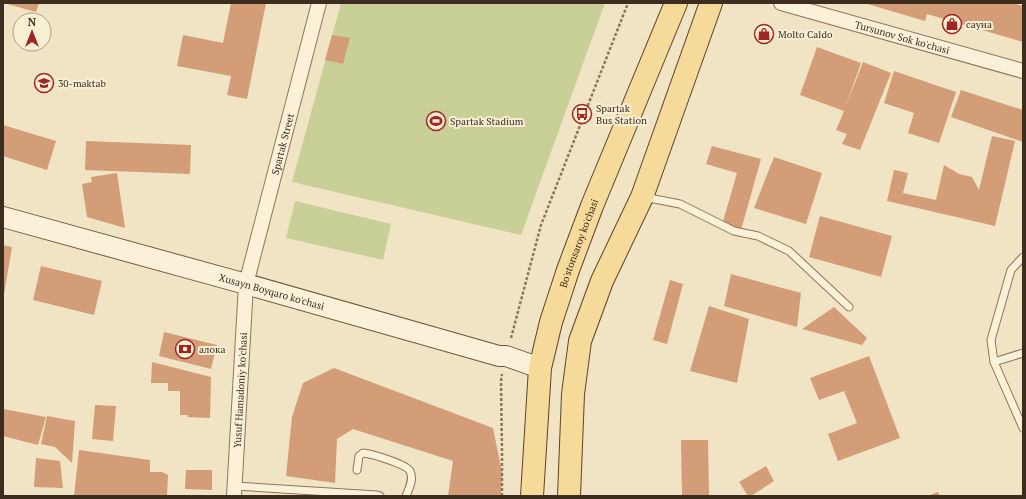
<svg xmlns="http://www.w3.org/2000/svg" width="1026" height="499" viewBox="0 0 1026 499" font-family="'PT Serif',serif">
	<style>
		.green { fill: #c9d097 }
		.building { fill: #d29d77 }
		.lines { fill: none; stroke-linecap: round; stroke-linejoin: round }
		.service-casing { stroke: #8d7559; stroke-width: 9 }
		.minor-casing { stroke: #8d7559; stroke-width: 16 }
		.secondary-casing { stroke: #6f563c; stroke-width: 22 }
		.primary-casing { stroke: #5b432d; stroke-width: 24 }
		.path { stroke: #8d7559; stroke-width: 2.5; stroke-dasharray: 3 2; stroke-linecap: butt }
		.service { stroke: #fbf1d8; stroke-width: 7 }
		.minor { stroke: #fbf1d8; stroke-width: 14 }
		.secondary { stroke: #fbf1d8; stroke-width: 20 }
		.primary { stroke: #f6da9a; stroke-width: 22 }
		.labels { text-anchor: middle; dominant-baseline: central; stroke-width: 4; stroke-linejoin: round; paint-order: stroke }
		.poi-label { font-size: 10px; fill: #3c2d1e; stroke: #f8eed4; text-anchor: start }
		.street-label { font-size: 10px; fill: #3c2d1e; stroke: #f8eed4 }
	</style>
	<rect width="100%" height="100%" fill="#f1e4c4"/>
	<g class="green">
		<polygon points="341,3 605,3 521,235 292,182"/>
		<polygon points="295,201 391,224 383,260 286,238"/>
	</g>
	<g class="building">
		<polygon points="4,3 39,3 36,12"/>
		<polygon points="231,3 266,3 247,99 227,95 231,76 177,66 183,35 223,43"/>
		<polygon points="864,3 1012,3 1023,6 1023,42 927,14 925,21"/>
		<polygon points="332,35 350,38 343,64 325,60"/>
		<polygon points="817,47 861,63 845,108 863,62 891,73 860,150 842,144 847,134 836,130 844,111 800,95"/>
		<polygon points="894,71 956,92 939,143 908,133 914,113 884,103"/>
		<polygon points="961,90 1023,110 1023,142 951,117"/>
		<polygon points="3,125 56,141 47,170 3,156"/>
		<polygon points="992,136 1015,141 995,226 887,201 894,170 908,173 903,193 936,200 944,165 959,174 972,177 979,190"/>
		<polygon points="86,141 191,145 190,174 85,170"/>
		<polygon points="712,146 761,159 741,230 722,225 737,173 706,164"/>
		<polygon points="774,157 822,173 806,224 754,208"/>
		<polygon points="117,173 125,228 87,217 82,184 92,182 91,177"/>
		<polygon points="820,216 892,236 881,277 809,257"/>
		<polygon points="3,245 12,247 4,294 3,294"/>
		<polygon points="41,266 102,281 94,315 33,300"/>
		<polygon points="731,274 801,293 797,327 724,306"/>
		<polygon points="670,280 683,284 667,344 653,340"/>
		<polygon points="709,306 749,319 737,383 690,371"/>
		<polygon points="834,307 867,338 862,345 802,329"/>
		<polygon points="164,332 217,345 211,369 159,356"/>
		<polygon points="869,356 900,438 838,461 828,434 857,423 844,391 819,400 810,378"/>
		<polygon points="152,362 211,377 210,418 187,417 188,415 180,415 180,391 168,391 168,383 151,383"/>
		<polygon points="334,368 493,428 502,472 501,496 448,496 453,461 353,429 337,439 335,483 286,476 292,417 303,383"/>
		<polygon points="95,405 116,406 113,441 92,439"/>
		<polygon points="3,409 46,417 38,445 3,436"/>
		<polygon points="47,416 75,421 72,463 55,447 41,444"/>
		<polygon points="681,440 708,440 709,496 682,496"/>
		<polygon points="79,450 150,460 150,472 162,472 168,475 167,496 74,496"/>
		<polygon points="36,458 60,461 63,488 34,487"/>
		<polygon points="766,466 774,481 751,496 748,496 739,482"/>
		<polygon points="186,470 212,470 212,490 185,489"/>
		<polygon points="938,492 940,496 927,496"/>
	</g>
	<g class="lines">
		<g class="service-casing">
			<g id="service">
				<polyline points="644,197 680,204 734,231 758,236 789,251 849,307"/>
				<polyline points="1023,257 1011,270 991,340 994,362 1023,428"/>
				<polyline points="994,362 1023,353"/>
				<path d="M357,470l2,-14 4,-3c9,1 43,11 47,18 4,8 -1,18 -4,25"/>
				<polyline points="235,486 377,495 380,496"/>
			</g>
		</g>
		<g class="minor-casing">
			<g id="minor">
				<path id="s1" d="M781,3l242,68"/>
				<path id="s2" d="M234,496l12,-212 73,-281"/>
			</g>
		</g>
		<g class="secondary-casing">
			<g id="secondary">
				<path id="s3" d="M3,217l243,67 253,72h7l34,12"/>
			</g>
		</g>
		<g class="primary-casing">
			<g id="primary">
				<path id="s4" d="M532,496l8,-128 11,-46 17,-52 24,-64 84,-203"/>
				<polyline points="569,496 573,394 580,341 602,281 642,197 711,3"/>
			</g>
		</g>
		<g class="path">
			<polyline points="511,338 541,225 628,3"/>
			<polyline points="502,496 502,453 501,381 502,374"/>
		</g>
		<use href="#service" class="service"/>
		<use href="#minor" class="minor"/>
		<use href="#secondary" class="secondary"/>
		<use href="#primary" class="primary"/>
	</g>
	<defs>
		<g id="shop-ring" transform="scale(1)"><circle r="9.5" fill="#f8eed4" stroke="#a12525" stroke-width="1.5"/><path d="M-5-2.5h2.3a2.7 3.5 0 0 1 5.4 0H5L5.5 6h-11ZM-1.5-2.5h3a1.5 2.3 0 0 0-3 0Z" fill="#a12525"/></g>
		<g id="school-ring" transform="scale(1)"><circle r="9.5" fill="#f8eed4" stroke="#a12525" stroke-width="1.5"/><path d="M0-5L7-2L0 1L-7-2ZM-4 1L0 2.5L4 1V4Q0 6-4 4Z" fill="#a12525"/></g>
		<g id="bus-ring" transform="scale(1)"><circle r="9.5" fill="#f8eed4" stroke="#a12525" stroke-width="1.5"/><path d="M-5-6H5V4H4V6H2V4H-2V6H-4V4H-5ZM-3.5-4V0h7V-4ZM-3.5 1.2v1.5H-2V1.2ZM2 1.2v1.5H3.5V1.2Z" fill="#a12525"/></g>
		<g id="stadium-ring" transform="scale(1)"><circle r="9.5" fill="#f8eed4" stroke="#a12525" stroke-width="1.5"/><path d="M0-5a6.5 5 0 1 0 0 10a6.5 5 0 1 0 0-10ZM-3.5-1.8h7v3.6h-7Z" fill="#a12525"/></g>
		<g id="bank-ring" transform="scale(1)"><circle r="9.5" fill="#f8eed4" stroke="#a12525" stroke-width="1.5"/><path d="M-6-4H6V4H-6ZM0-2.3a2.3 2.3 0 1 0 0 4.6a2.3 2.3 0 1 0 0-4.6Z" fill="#a12525"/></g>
	</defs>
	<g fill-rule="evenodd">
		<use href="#shop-ring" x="952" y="24"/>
		<use href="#shop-ring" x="764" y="34"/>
		<use href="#school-ring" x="44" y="83"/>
		<use href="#bus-ring" x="582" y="114"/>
		<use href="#stadium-ring" x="436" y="121"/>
		<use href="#bank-ring" x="185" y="349"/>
	</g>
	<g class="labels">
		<g class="poi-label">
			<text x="966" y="24">сауна</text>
			<text x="778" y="34">Molto Caldo</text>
			<text x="58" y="83">30-maktab</text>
			<text x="596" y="108">Spartak<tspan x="596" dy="12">Bus Station</tspan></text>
			<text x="450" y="121">Spartak Stadium</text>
			<text x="199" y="349">алока</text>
		</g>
		<g class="street-label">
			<text stroke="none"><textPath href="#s1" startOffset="126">Tursunov Sok ko'chasi</textPath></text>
			<text stroke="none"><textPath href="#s2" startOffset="357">Spartak Street</textPath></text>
			<text stroke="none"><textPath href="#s4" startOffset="259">Bo'stonsaroy ko'chasi</textPath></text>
			<text stroke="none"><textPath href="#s3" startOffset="279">Xusayn Boyqaro ko'chasi</textPath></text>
			<text stroke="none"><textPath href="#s2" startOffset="106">Yusuf Hamadoniy ko'chasi</textPath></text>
		</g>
	</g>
	<rect width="1026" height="499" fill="none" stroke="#3c2d1e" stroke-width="8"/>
	<g transform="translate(32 32)"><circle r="19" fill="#f8eed4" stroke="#ada18b"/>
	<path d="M0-3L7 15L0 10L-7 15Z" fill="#a12525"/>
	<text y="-6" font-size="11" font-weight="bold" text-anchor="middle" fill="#3c2d1e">N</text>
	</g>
</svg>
